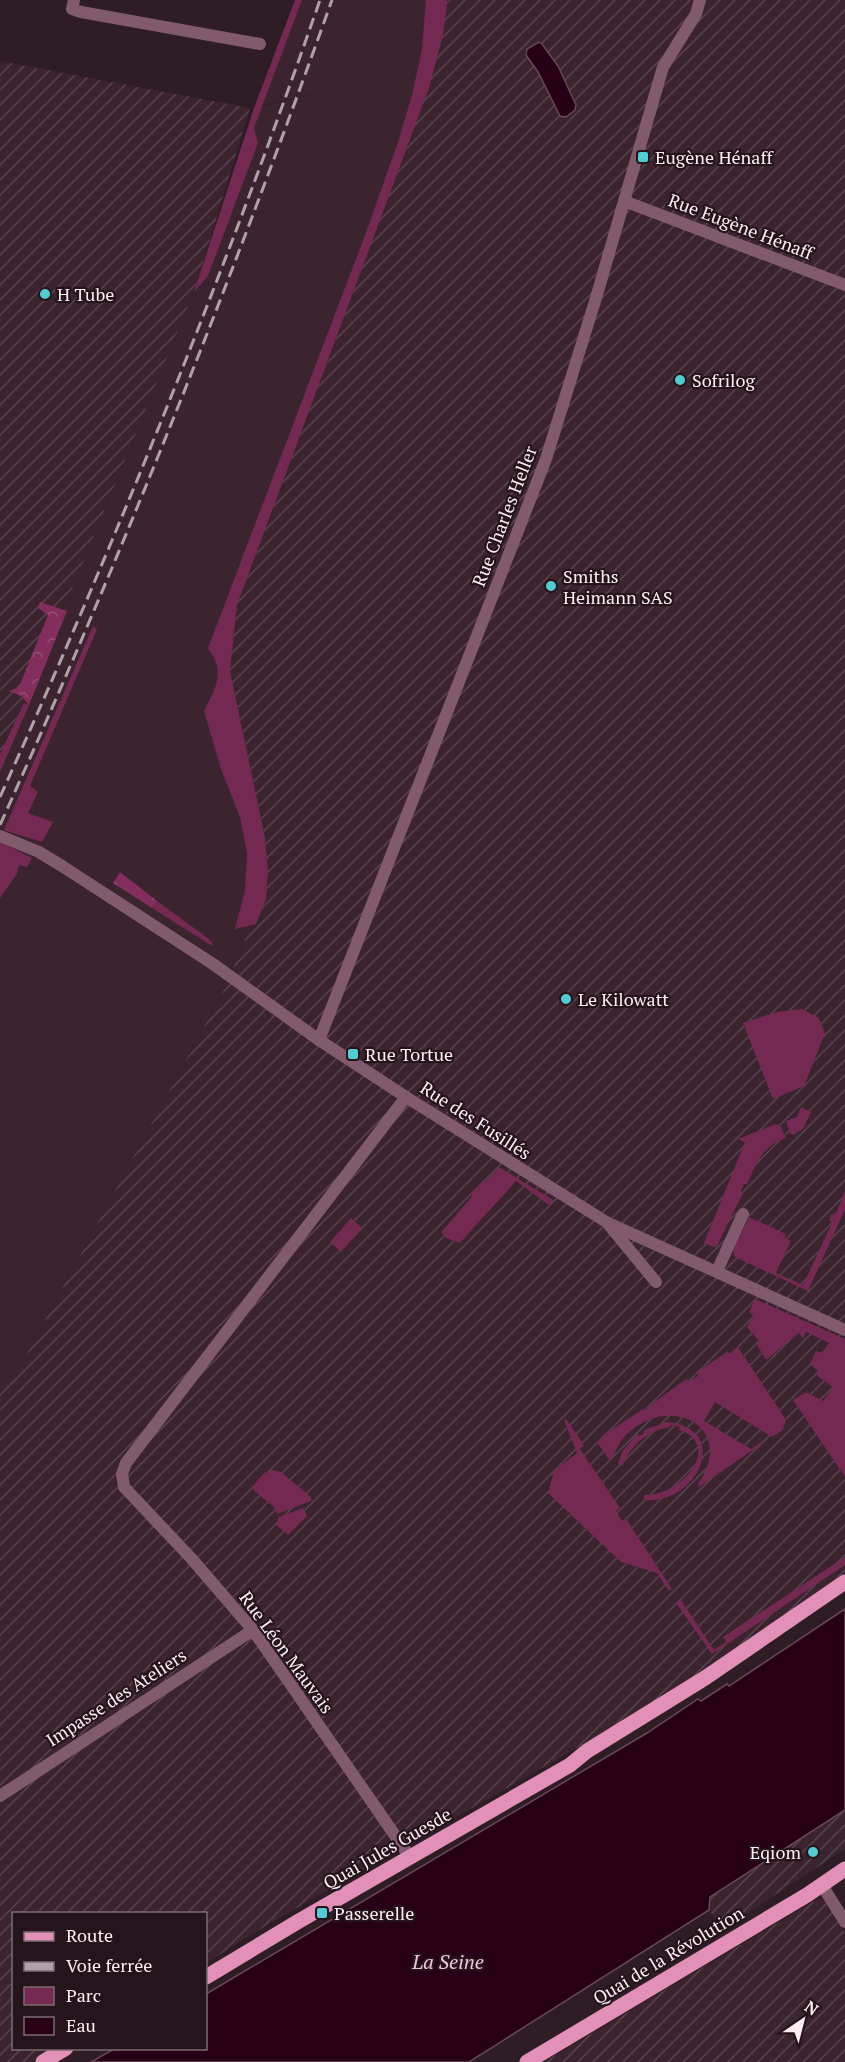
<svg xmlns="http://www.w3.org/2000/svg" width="845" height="2062" viewBox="0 0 845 2062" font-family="'PT Serif',serif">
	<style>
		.built { fill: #3c242f }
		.industrial { fill: url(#industrial-furrows) }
		.green { fill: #732951 }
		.forest { fill: url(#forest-crowns) }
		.water { fill: #280016; stroke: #674758; stroke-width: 1.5 }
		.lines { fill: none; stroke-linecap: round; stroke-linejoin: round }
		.minor { stroke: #825a6d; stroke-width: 12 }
		.major { stroke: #e290b7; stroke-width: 15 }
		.rail { stroke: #b0a1a8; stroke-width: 3; stroke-dasharray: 12 6; stroke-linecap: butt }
		.poi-dot { fill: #51ccd2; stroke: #25141c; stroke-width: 2 }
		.labels { text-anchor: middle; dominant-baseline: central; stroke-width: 4.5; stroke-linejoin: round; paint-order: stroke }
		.poi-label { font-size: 18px; fill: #fbeef3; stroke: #25141c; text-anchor: start }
		.street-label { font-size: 18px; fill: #fbeef3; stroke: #25141c }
		.water-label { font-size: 20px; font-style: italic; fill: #f4c3d9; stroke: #25141c }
	</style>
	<defs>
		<pattern id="industrial-furrows" width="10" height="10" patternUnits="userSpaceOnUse" patternTransform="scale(1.5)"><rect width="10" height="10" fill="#3c242f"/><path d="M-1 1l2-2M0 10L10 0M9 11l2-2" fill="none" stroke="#59444e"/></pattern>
		<pattern id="forest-crowns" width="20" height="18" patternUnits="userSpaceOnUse" patternTransform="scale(1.5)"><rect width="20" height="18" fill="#842e5d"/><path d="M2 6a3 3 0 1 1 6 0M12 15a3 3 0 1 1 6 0" fill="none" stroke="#964d75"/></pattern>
	</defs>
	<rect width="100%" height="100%" fill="#2f1d26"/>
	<polygon class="built" points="297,0 445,0 433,65 351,299 265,838 265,891 225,988 17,1372 0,1384 0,764 194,292 255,108 340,88 255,107"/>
	<g class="industrial">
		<polygon points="445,0 845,0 845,1581 703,1676 267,1925 206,1963 206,1914 14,1914 14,2048 54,2049 30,2062 0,2062 0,1384 17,1372 225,988 265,891 265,838 230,671 237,605 351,299 433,65"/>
		<polygon points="0,61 250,108 194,292 0,764"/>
		<polygon points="845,1811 845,1849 735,1921 735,1926 725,1925 722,1927 709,1910 711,1897"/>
		<polygon points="818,1899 826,1900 845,1933 845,2062 544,2062"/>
	</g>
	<g class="green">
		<polygon points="295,0 302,0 254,128 258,143 208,276 194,292 254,108"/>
		<path d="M426,0h21v4l-4,31 -14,53 -192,517 -7,66 35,167 3,33 -2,28 -10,25 -21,5 10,-39 2,-37 -7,-36 -19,-48 -17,-58c12,-24 22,-39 4,-63l159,-418 31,-88 14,-47 10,-46z"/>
		<polygon points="93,626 97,629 30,786 38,792 28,813 53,822 42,842 4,830"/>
		<polygon points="24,703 29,705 0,772 0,754"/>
		<polygon points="0,842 32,858 27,867 19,865 17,874 0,898"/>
		<polygon points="157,901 209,939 213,944 212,946 152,908"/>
		<polygon points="802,1009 819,1018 825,1033 804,1086 773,1099 743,1023 777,1012"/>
		<polygon points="801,1107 811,1112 803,1129 793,1135 790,1133 786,1121 797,1117"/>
		<path d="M776,1124l5,3 5,11c-25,9 -28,23 -39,46h-3l-3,7 2,2 -26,53 -3,1 -10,-4 41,-101 -7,-3z"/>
		<polygon points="499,1167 553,1200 550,1206 516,1181 460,1243 446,1238 441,1232 471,1198 472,1192 482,1182 484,1183"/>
		<polygon points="845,1191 845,1209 808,1291 735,1257 733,1250 749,1217 786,1234 785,1238 791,1241 776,1273 803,1285 832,1223 829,1220 831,1215 836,1213"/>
		<polygon points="351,1218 362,1228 341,1252 330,1242"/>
		<polygon points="755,1299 845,1339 845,1477 793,1400 806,1392 823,1401 833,1387 816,1375 818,1371 810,1364 816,1351 822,1353 829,1343 806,1332 803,1339 799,1333 766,1360 757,1345 759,1341 747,1327 753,1315 749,1312"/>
		<path d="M738,1347l48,73 -3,10 -11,7 -57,-35 -11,19 47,28 12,-8v2l-64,44 -1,-3c39,-58 -28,-91 -71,-50 -9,8 -11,19 -17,27l-13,-19 6,-4 -1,-2 41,-27 1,1 42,-31 3,2 9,-5 -1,-4 30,-20 3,1z"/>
		<polygon points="566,1419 584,1445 580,1449 620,1508 616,1511 622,1521 626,1519 672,1589 669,1591 657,1573 621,1562 548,1493 554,1471 577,1453 564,1420"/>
		<path d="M667,1422c67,7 29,84 -23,78v-5c40,1 79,-51 35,-65l1,-3 -9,-2 -1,2c-21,3 -39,17 -47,38l-5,-1 4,-12 15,-18 3,2 4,-3v-3z"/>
		<polygon points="272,1470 281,1472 311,1497 311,1501 277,1514 275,1508 251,1488 264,1473"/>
		<polygon points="303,1508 307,1516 288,1535 276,1525 279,1517"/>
		<polygon points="845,1557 845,1565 712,1654 676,1603 681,1600 714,1650 726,1642 723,1637"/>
	</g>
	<g class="forest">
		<polygon points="40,602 67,611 29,705 21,696 9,691 19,687 48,615 38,608"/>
		<polygon points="120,872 157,901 152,908 113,883"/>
	</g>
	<g class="water">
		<polygon points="539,42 542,44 558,66 576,105 575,110 566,117 560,116 538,72 526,55 527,49"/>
		<polygon points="845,1609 845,1810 710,1897 709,1910 469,2062 91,2062 114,2049 206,2048 206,1994 647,1733 698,1699 701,1701 727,1684 729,1686"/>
	</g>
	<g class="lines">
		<g class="minor">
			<polyline points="74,0 72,9 81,12 260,44"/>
			<polyline points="624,201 845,285"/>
			<polyline points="0,836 39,852 62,866 213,964 319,1040 406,1097 608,1223 845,1330"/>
			<polyline points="319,1040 546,459 596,298 663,67 696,14 700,0"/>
			<polyline points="406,1097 126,1463 122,1474 124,1487 191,1558 253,1630 410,1857"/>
			<polyline points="609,1225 656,1282"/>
			<polyline points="717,1271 743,1214"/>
			<polyline points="0,1796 253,1630"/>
			<polyline points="822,1885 845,1922"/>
		</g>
		<g class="major">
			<polyline points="206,1977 299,1921 570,1765 587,1751 705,1678 845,1582"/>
			<polyline points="43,2062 66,2048"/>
			<polyline points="527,2062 807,1895 845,1869"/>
		</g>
		<g class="rail">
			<path d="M0,797c118,-261 226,-527 320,-797"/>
			<path d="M0,825c122,-270 232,-545 332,-825"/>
		</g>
	</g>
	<g class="poi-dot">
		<rect x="637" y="151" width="12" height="12" rx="3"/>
		<circle cx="45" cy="294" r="6"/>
		<circle cx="680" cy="380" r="6"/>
		<circle cx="551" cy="586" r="6"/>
		<circle cx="566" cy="999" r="6"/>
		<rect x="347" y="1048" width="12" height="12" rx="3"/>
		<circle cx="813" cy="1852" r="6"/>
		<rect x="316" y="1907" width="12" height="12" rx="3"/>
	</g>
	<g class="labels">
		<g class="poi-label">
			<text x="655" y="157">Eugène Hénaff</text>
			<text x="57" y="294">H Tube</text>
			<text x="692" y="380">Sofrilog</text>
			<text x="563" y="576">Smiths<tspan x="563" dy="21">Heimann SAS</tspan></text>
			<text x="578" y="999">Le Kilowatt</text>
			<text x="365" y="1054">Rue Tortue</text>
			<text x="801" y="1852" text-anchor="end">Eqiom</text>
			<text x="334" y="1913">Passerelle</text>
		</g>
		<g class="street-label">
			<text transform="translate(741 226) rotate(21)">Rue Eugène Hénaff</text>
			<text transform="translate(504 516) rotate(-69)">Rue Charles Heller</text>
			<text transform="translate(476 1120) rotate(33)">Rue des Fusillés</text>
			<text transform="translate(287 1652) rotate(54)">Rue Léon Mauvais</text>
			<text transform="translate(116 1697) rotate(-33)">Impasse des Ateliers</text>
			<text transform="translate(387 1848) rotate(-30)">Quai Jules Guesde</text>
			<text transform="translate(668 1955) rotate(-31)">Quai de la Révolution</text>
		</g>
		<g class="water-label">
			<text x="448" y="1961">La Seine</text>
		</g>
	</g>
	<rect x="12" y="1912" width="195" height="138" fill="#25141c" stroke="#7b6b72" stroke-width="1.5"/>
	<rect x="24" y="1932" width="30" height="9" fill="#e290b7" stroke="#7b6b72" stroke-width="1.5"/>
	<text x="66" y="1942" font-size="18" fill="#fbeef3">Route</text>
	<rect x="24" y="1962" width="30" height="9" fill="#b0a1a8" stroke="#7b6b72" stroke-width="1.5"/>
	<text x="66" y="1972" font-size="18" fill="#fbeef3">Voie ferrée</text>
	<rect x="24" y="1987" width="30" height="18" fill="#732951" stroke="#7b6b72" stroke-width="1.5"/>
	<text x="66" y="2002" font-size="18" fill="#fbeef3">Parc</text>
	<rect x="24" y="2017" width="30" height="18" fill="#280016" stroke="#7b6b72" stroke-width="1.5"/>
	<text x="66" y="2032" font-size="18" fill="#fbeef3">Eau</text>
	<g transform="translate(803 2020) rotate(35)" stroke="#25141c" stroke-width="4.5" paint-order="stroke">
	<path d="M0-4.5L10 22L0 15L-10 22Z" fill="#fbeef3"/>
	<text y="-9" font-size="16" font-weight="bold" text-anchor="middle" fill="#fbeef3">N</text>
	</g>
</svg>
